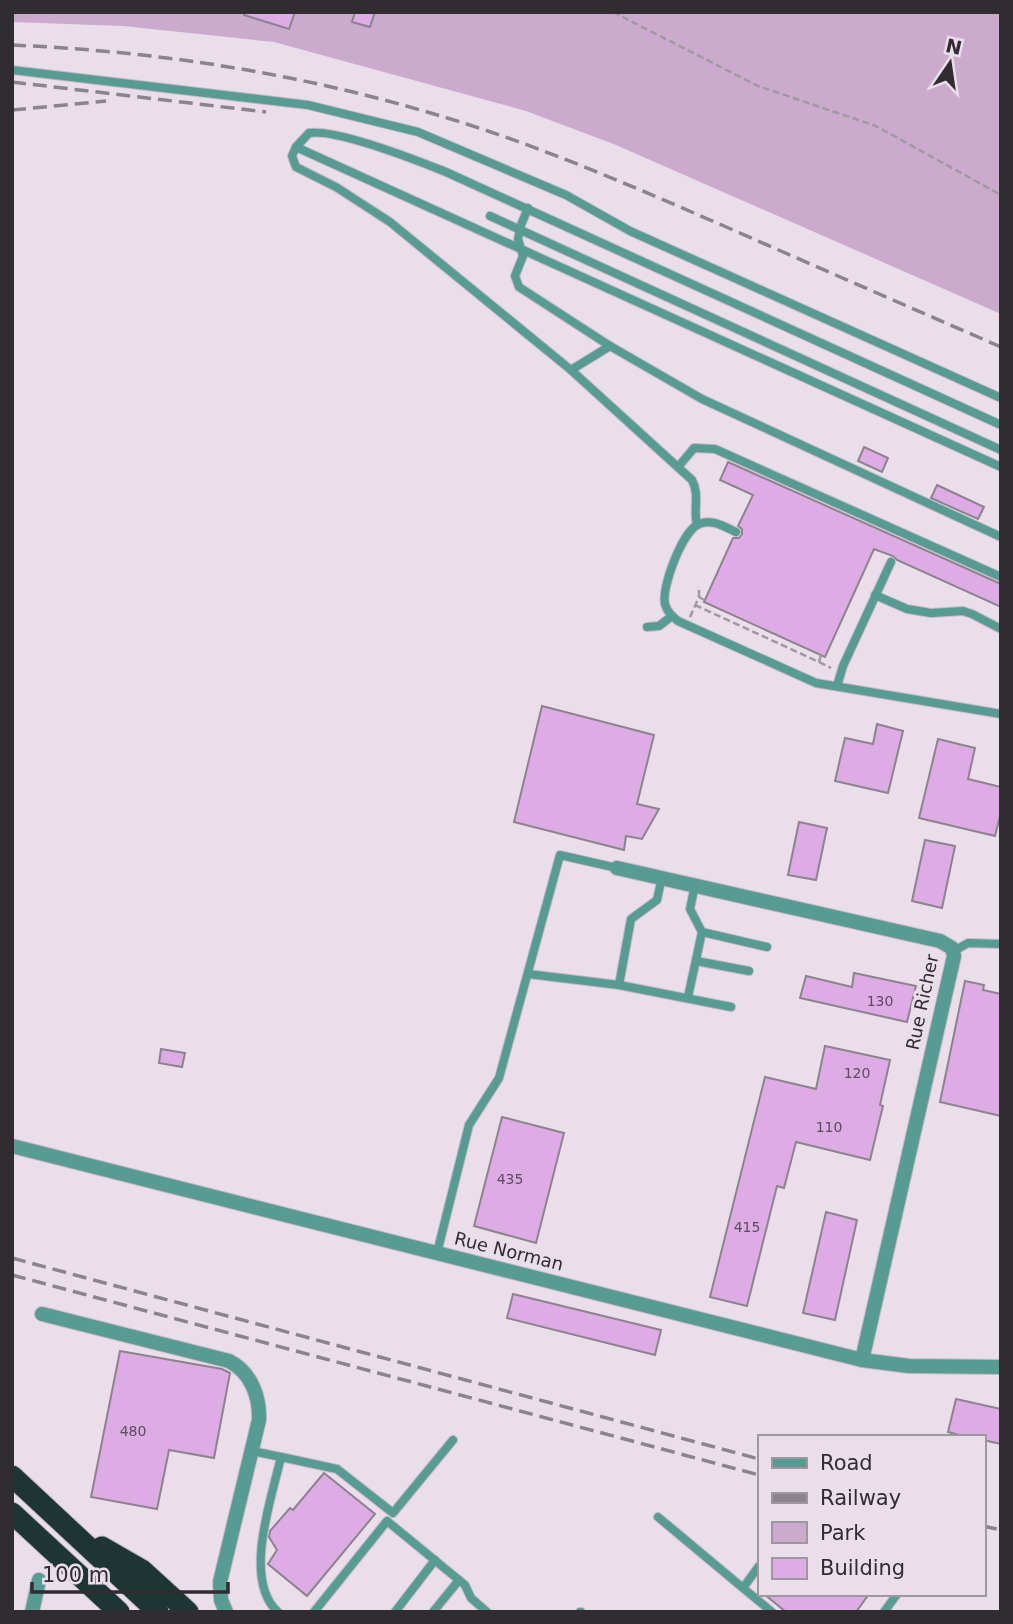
<svg xmlns="http://www.w3.org/2000/svg" width="1013" height="1624" viewBox="0 0 1013 1624" font-family="'DejaVu Sans',sans-serif">
	<style>
		.green { fill: #cbaace }
		.building { fill: #deace4; stroke: #8d838e; stroke-width: 2 }
		.lines { fill: none; stroke-linecap: round; stroke-linejoin: round }
		.service-casing { stroke: #c4bac5; stroke-width: 10 }
		.minor-casing { stroke: #c4bac5; stroke-width: 16 }
		.tertiary-casing { stroke: #c4bac5; stroke-width: 16 }
		.motorway-casing { stroke: #c4bac5; stroke-width: 23 }
		.path { stroke: #a198a2; stroke-width: 2.5; stroke-dasharray: 7 3.5; stroke-linecap: butt }
		.service { stroke: #589b93; stroke-width: 8 }
		.minor { stroke: #589b93; stroke-width: 14 }
		.tertiary { stroke: #589b93; stroke-width: 14 }
		.motorway { stroke: #1e3633; stroke-width: 21 }
		.rail { stroke: #8b848c; stroke-width: 3.5; stroke-dasharray: 14 7; stroke-linecap: butt }
		.labels { text-anchor: middle; dominant-baseline: central; stroke-width: 6; stroke-linejoin: round; paint-order: stroke }
		.number-label { font-size: 14px; fill: #5c4c5e }
		.street-label { font-size: 18px; fill: #302c31; stroke: #e9deea }
	</style>
	<rect width="100%" height="100%" fill="#e9deea"/>
	<polygon class="green" points="12,12 1001,12 1001,314 616,145 526,111 274,42 123,26 12,22"/>
	<g class="building">
		<polygon points="244,12 295,12 289,29 244,15"/>
		<polygon points="355,12 375,12 370,27 352,22"/>
		<polygon points="864,447 888,458 882,472 858,461"/>
		<polygon points="728,462 1001,584 1001,607 897,560 893,556 874,549 825,657 704,602 733,538 739,538 742,534 742,529 738,526 753,495 720,480"/>
		<polygon points="937,485 984,507 978,519 931,498"/>
		<polygon points="542,706 654,735 637,804 659,809 642,839 626,836 624,850 514,822"/>
		<polygon points="877,724 903,731 888,793 835,781 845,738 873,744"/>
		<polygon points="938,739 975,748 968,779 1001,787 1001,812 995,836 919,818"/>
		<polygon points="799,822 827,828 816,880 788,875"/>
		<polygon points="925,840 955,846 942,908 912,901"/>
		<polygon points="854,973 916,986 907,1022 800,998 806,976 852,987"/>
		<polygon points="965,981 984,985 983,990 1001,994 1001,1116 940,1102"/>
		<polygon points="825,1046 890,1060 880,1105 883,1106 870,1160 796,1142 784,1188 777,1186 747,1306 710,1297 765,1077 816,1089"/>
		<polygon points="161,1049 185,1053 182,1067 159,1063"/>
		<polygon points="502,1117 564,1133 536,1243 474,1226"/>
		<polygon points="826,1212 857,1220 835,1320 803,1313"/>
		<polygon points="513,1294 661,1330 655,1355 507,1318"/>
		<polygon points="120,1351 222,1369 230,1373 214,1458 169,1450 157,1509 91,1497"/>
		<polygon points="956,1399 1001,1409 1001,1444 983,1440 983,1437 967,1437 948,1432"/>
		<polygon points="324,1473 375,1514 307,1596 268,1564 277,1550 269,1537 270,1531 290,1508 293,1510"/>
		<polygon points="764,1594 869,1594 856,1612 786,1612"/>
	</g>
	<g class="lines">
		<g class="service-casing">
			<g id="service">
				<polyline points="12,70 308,105 418,132 566,195 630,231 1001,398"/>
				<polyline points="296,147 1001,467"/>
				<polyline points="528,208 521,225 518,239 523,256 515,276 519,287 610,346 702,399 1001,537"/>
				<polyline points="490,216 1001,450"/>
				<polyline points="571,370 610,346"/>
				<polyline points="678,467 694,448 715,449 1001,577"/>
				<path d="M697,525c-4,-16 3,-30 -5,-45l-121,-110 -181,-148 -54,-35 -40,-20 -4,-11 4,-9 13,-14c28,-4 107,27 137,39l555,253"/>
				<path d="M736,532c-13,-6 -24,-13 -37,-8 -16,6 -38,63 -34,80 2,8 7,12 13,17l138,62 185,31"/>
				<polyline points="875,595 907,609 931,613 963,611 972,614 1001,629"/>
				<polyline points="647,627 659,626 672,616"/>
				<polyline points="837,686 843,666 891,562"/>
				<polyline points="695,885 690,909 702,932"/>
				<polyline points="954,951 968,943 1001,944"/>
				<polyline points="696,961 749,971"/>
				<polyline points="528,974 619,985 731,1007"/>
				<polyline points="619,985 631,919 657,900 662,877"/>
				<polyline points="688,997 702,932 767,947"/>
				<polyline points="437,1253 469,1125 499,1078 560,855 617,868"/>
				<path d="M252,1451l29,6c-9,40 -39,123 -3,155"/>
				<polyline points="281,1457 337,1469 393,1513 453,1440"/>
				<polyline points="658,1517 743,1588"/>
				<polyline points="759,1566 743,1588 772,1612"/>
				<polyline points="314,1612 387,1521 465,1585 471,1598 487,1612"/>
				<polyline points="395,1612 435,1560"/>
				<polyline points="433,1612 459,1580"/>
				<polyline points="580,1612 581,1612"/>
				<polyline points="884,1612 897,1594"/>
			</g>
		</g>
		<g class="minor-casing">
			<g id="minor">
				<polyline points="617,868 940,941 952,948 954,956 862,1360"/>
				<path d="M42,1314l187,47c22,11 31,36 30,59l-39,162 1,18 5,12"/>
				<polyline points="32,1612 39,1580"/>
			</g>
		</g>
		<g class="tertiary-casing">
			<polyline id="tertiary" points="12,1146 862,1360 909,1366 1001,1367"/>
		</g>
		<g class="motorway-casing">
			<g id="motorway">
				<polyline points="12,1476 158,1612"/>
				<polyline points="12,1513 119,1612"/>
				<polyline points="102,1547 142,1570 188,1612"/>
			</g>
		</g>
		<g class="path">
			<polyline points="613,12 758,86 876,126 1001,195"/>
			<polyline points="699,597 699,589"/>
			<polyline points="695,605 819,662 821,655"/>
			<polyline points="690,617 699,597 704,600"/>
			<polyline points="819,662 831,668"/>
		</g>
		<use href="#service" class="service"/>
		<use href="#minor" class="minor"/>
		<use href="#tertiary" class="tertiary"/>
		<use href="#motorway" class="motorway"/>
		<g class="rail">
			<path d="M12,45c143,6 285,28 422,69 100,29 195,71 290,112 93,41 185,81 277,121"/>
			<polyline points="12,82 266,112"/>
			<polyline points="12,110 106,101"/>
			<polyline points="12,1258 759,1459"/>
			<polyline points="12,1275 759,1475"/>
			<polyline points="983,1526 1001,1530"/>
		</g>
	</g>
	<g class="labels">
		<g class="number-label">
			<text x="880" y="1001">130</text>
			<text x="857" y="1073">120</text>
			<text x="829" y="1127">110</text>
			<text x="510" y="1179">435</text>
			<text x="747" y="1227">415</text>
			<text x="133" y="1431">480</text>
		</g>
		<g class="street-label">
			<text transform="translate(922 1002) rotate(-78)">Rue Richer</text>
			<text transform="translate(509 1251) rotate(14)">Rue Norman</text>
		</g>
	</g>
	<rect width="1013" height="1624" fill="none" stroke="#302c31" stroke-width="28"/>
	<rect x="758" y="1435" width="228" height="161" fill="#e9deea" stroke="#9f97a0" stroke-width="2"/>
	<rect x="772" y="1458" width="35" height="10" fill="#589b93" stroke="#9f97a0" stroke-width="2"/>
	<text x="820" y="1470" font-size="21" fill="#302c31">Road</text>
	<rect x="772" y="1493" width="35" height="10" fill="#8b848c" stroke="#9f97a0" stroke-width="2"/>
	<text x="820" y="1505" font-size="21" fill="#302c31">Railway</text>
	<rect x="772" y="1522" width="35" height="21" fill="#cbaace" stroke="#9f97a0" stroke-width="2"/>
	<text x="820" y="1540" font-size="21" fill="#302c31">Park</text>
	<rect x="772" y="1558" width="35" height="21" fill="#deace4" stroke="#9f97a0" stroke-width="2"/>
	<text x="820" y="1575" font-size="21" fill="#302c31">Building</text>
	<g transform="translate(950 63) rotate(13)" stroke="#e9deea" stroke-width="5" paint-order="stroke">
	<path d="M0-5L12 26L0 18L-12 26Z" fill="#302c31"/>
	<text y="-10" font-size="19" font-weight="bold" text-anchor="middle" fill="#302c31">N</text>
	</g>
	<path d="M32 1582v10h196v-10" fill="none" stroke="#302c31" stroke-width="3.5"/>
	<text x="42" y="1582" font-size="21" fill="#302c31" stroke="#e9deea" stroke-width="5" paint-order="stroke">100 m</text>
</svg>
